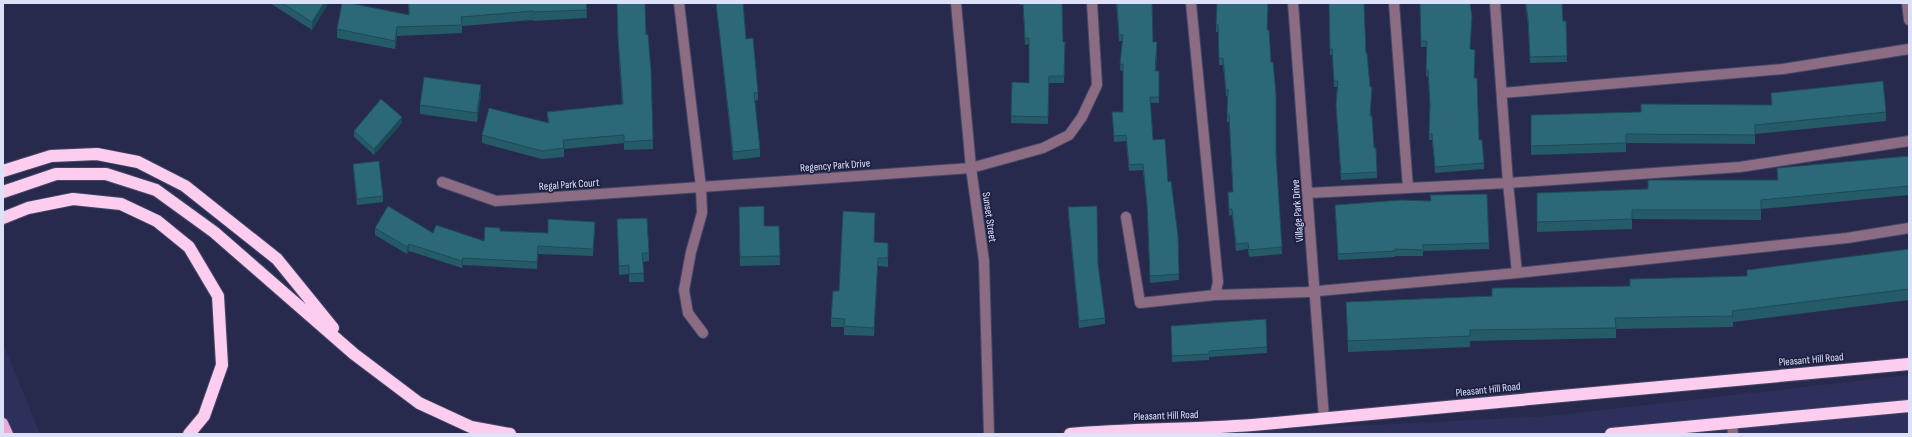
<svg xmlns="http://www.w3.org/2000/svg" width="1912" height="437" font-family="'Sofia Sans Condensed',sans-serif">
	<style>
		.built { fill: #2d305a }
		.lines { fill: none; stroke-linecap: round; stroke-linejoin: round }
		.minor-casing { stroke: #444768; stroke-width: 12 }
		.major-casing { stroke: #444768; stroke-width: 12 }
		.highway-casing { stroke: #444768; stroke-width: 14 }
		.minor { stroke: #8c6c82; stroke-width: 10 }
		.major { stroke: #eaa9d7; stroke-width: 10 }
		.highway { stroke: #fccdee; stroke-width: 12 }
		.wall { fill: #255a68 }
		.shaded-wall { fill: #1e4a55 }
		.building { fill: #2b6979; stroke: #1e4a55 }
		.labels { text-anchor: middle; stroke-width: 3.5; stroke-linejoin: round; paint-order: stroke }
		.street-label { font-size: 11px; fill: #dce1f8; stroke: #1e2042 }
	</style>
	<rect width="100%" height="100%" fill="#272a4d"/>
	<!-- built -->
	<path class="built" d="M3,343l37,91h-37z
		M1909,375v59h-710l350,-18z"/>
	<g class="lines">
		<defs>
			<path id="minor" d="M679,3l22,184 270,-19 72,-20 26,-13 13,-18 15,-32 -5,-82
				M956,3l15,165 13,93 5,173
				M1191,3l27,279 -3,13
				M1293,3l31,415
				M1394,3l14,185
				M1495,3l13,180 9,90
				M1907,3l2,17
				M1502,93l281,-24 126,-20
				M442,182l54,19 205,-14 1,26 -11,39 -7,38 4,23 15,20
				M1308,193l200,-10 232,-16 169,-26
				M1126,217l14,86 75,-8 92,-3 210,-19 330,-35 62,-10
				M1732,424l1,10"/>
			<path id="major" d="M3,423l5,11"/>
			<path id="highway" d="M3,171l48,-15 46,-2 41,8 47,24 92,73 56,69
				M3,192l53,-18h50l50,16 58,42 140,122 65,49 52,24 39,7
				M3,218l25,-10 45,-9 48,5 36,17 32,26 29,49 4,69 -18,51 -15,18
				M1070,434c64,-6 130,-4 194,-10 215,-19 430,-42 645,-60
				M1611,434l298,-28"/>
		</defs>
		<!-- minor casing -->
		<use href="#minor" class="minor-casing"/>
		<!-- major casing -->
		<use href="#major" class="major-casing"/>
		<!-- highway casing -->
		<use href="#highway" class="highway-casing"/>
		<!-- minor -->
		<use href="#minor" class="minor"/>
		<!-- major -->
		<use href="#major" class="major"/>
		<!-- highway -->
		<use href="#highway" class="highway"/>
	</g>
	<!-- wall -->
	<path class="wall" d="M270,3h57v3l-15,24z
		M408,3h178l1,15 -54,3v-1l-71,6v7l-65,3 -2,13 -58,-11v-9l72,-14z
		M617,3l29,32 7,105v9l-29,1v-7l-60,6v8l-22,2 -60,-16v-8l66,-12 -1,-11 75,-8 -4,-59z
		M716,3h27l3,36 12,53v8l-3,1 5,48v8l-27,3z
		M1020,3h42l1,39h2l-1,41h-15l-1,41 -37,-1 1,-41 17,1v-39l-4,1 -2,-40h-3z
		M1116,3h36l1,39 4,6 -1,23 3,26v6h-9l3,37 15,42 10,54 1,44 -29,3 -3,-74 -4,-39 -14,1 -3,-30 -12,1 -2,-30h11v-41l-3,-1 2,-29h-3z
		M1329,3l37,50 5,63 6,56v6l-36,2 -5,-69 1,-24h-3l-2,-32h-2z
		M1420,3l51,46 3,29 5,62 5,23v6l-49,4 -3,-33h-3l1,-32 -2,-31 -2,-1 1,-29h-6z
		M1525,3h37l1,18h3l1,41 -37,1 -2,-38z
		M1268,8l-1,22 4,32 11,192 -33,3 -1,-8 -12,2 -4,-36 -3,1 -1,-24h5l-4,-70h-2v-26h-1l-3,-31h-4l-1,-33h-2v-7z
		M1771,93l115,19v9l-131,13v10l-129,-1v9l-95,3v-40l110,-3 130,-7z
		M481,94l-4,28 -57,-8v-9z
		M402,123l-28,32 -20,-18v-6z
		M1909,156v39l-148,14v11l-129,-1v10l-95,3v-39l111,-4 129,-9v-12z
		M353,164l30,32v6l-26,3 -4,-35z
		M1335,205l154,38v6l-66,2v5h-28v1l-57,3z
		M739,207l25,19h15l1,39 -40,1z
		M1068,207l30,57 7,54v6l-26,4 -11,-115z
		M617,219l32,34v8l-6,1 1,20h-15v-8l-10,1z
		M875,222l-1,20 14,10v15l-10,-1 -4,70 -30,-1v-8h-13v-9l8,-27z
		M375,228l58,5 51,8 16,-10 48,2 47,-4 -2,27 -55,-2 -1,15 -74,-4 -1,3 -53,-17 -2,3 -32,-19z
		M1909,249v51l-176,22v5l-117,2v9l-146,3v6l-122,5 -2,-50 146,-6 138,-10 117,-10v-6z
		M1171,326l96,21v6l-58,4v3l-37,2z"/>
	<!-- shaded-wall -->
	<path class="shaded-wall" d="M324,3h3v3l-15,24v-8z
		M397,27v9l-2,13v-8z
		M481,85v9l-4,28v-9z
		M402,117v6l-28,32v-6z
		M409,244v7l-2,3v-7z
		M463,258v7l-1,3v-7z
		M878,258v8l-4,70v-8z"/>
	<!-- building -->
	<path class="building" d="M282,3h42l-12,19z
		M342,3h8l59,12v-12h177l1,7 -54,2v-1l-72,6 1,8 -65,2 -2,14 -58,-12z
		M617,3h28l1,32 2,-1 3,36 2,70 -29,2v-7l-61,5 1,8 -22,3 -60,-16 7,-27 60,15 -2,-11 76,-8 -5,-67z
		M716,3h27l3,36 7,-1 5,54 -4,1 6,56 -27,3z
		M1023,3h39l1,39h2l-1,34h-15l-1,41 -37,-1 1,-34 17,1v-45h-4z
		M1117,3h35l1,39h4l-2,29h4v26h-9l3,43 12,-1 3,43 3,-1 7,55 1,38 -29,2 -3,-73 -4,-39 -14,1 -3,-30 -12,1 -2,-24h11v-48h-3l3,-29h-4z
		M1217,3h51l-1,27h2l2,32h2l3,33v60l6,92 -33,3 -1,-7 -12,1 -4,-35h-3l-1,-17h5l-4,-77h-2l1,-26 -2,1 -3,-32 -4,1 -1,-34h-2z
		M1329,3h35l2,50h1l3,34h2l-2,29h2l2,32h2l1,24 -36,2 -5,-69 2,-24h-4l-2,-32h-2z
		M1420,3h50l2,13 -2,33 5,1 -1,28h3l2,62h3l2,23 -49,4 -3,-33h-3l1,-30 -2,-34h-2l1,-29h-6z
		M1526,3h36l1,18h3l1,35 -37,1 -2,-38z
		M424,77l57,8 -4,28 -57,-8z
		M1883,81l3,31 -131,13v10l-129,-1v9l-95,3v-31l110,-3v-8l131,1 -1,-12z
		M381,99l21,18 -28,32 -20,-18z
		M1909,156v30l-148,14v10h-129v9l-95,3v-29l111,-4v-9h130l-1,-12z
		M379,161l4,35 -26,3 -4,-35z
		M1487,194l2,49 -66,2v5l-28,-1v2l-57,3 -3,-49 66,-5 30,1 -1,-6z
		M388,206l45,27 3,-8 48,16 1,-14 15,1v3l48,2v-14l47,3 -2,27 -55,-3 -1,16 -74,-4 -1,3 -53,-17 -2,3 -32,-19z
		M764,206v20h15l1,30 -40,1 -1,-50z
		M1097,206l1,58 7,54 -26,3 -11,-114z
		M843,211l32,2 -1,29 14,1v15h-10l-4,70 -30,-2 1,-7 -14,-1 2,-27h6z
		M647,218l2,35h-7l2,20 -15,1v-9l-10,1 -2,-47z
		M1909,249v40l-177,22 1,5 -118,2 1,10 -146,2v6l-122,5 -2,-39 146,-6v-8l138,-2v-7l117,-3v-6z
		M1266,319l1,28 -58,4v3l-37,2 -1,-30z"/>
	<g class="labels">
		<!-- street labels -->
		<g class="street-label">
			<text transform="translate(835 165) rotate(-4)" y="4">Regency Park Drive</text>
			<text transform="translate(569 184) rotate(-4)" y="4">Regal Park Court</text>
			<text transform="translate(1297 211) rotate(-94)" y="4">Village Park Drive</text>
			<text transform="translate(990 217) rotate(82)" y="4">Sunset Street</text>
			<text transform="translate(1811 359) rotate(-5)" y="4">Pleasant Hill Road</text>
			<text transform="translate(1488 389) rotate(-6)" y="4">Pleasant Hill Road</text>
			<text transform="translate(1166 415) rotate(-2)" y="4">Pleasant Hill Road</text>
		</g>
	</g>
	<!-- border -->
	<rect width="1912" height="437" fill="none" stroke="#dce1f8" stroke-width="8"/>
</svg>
